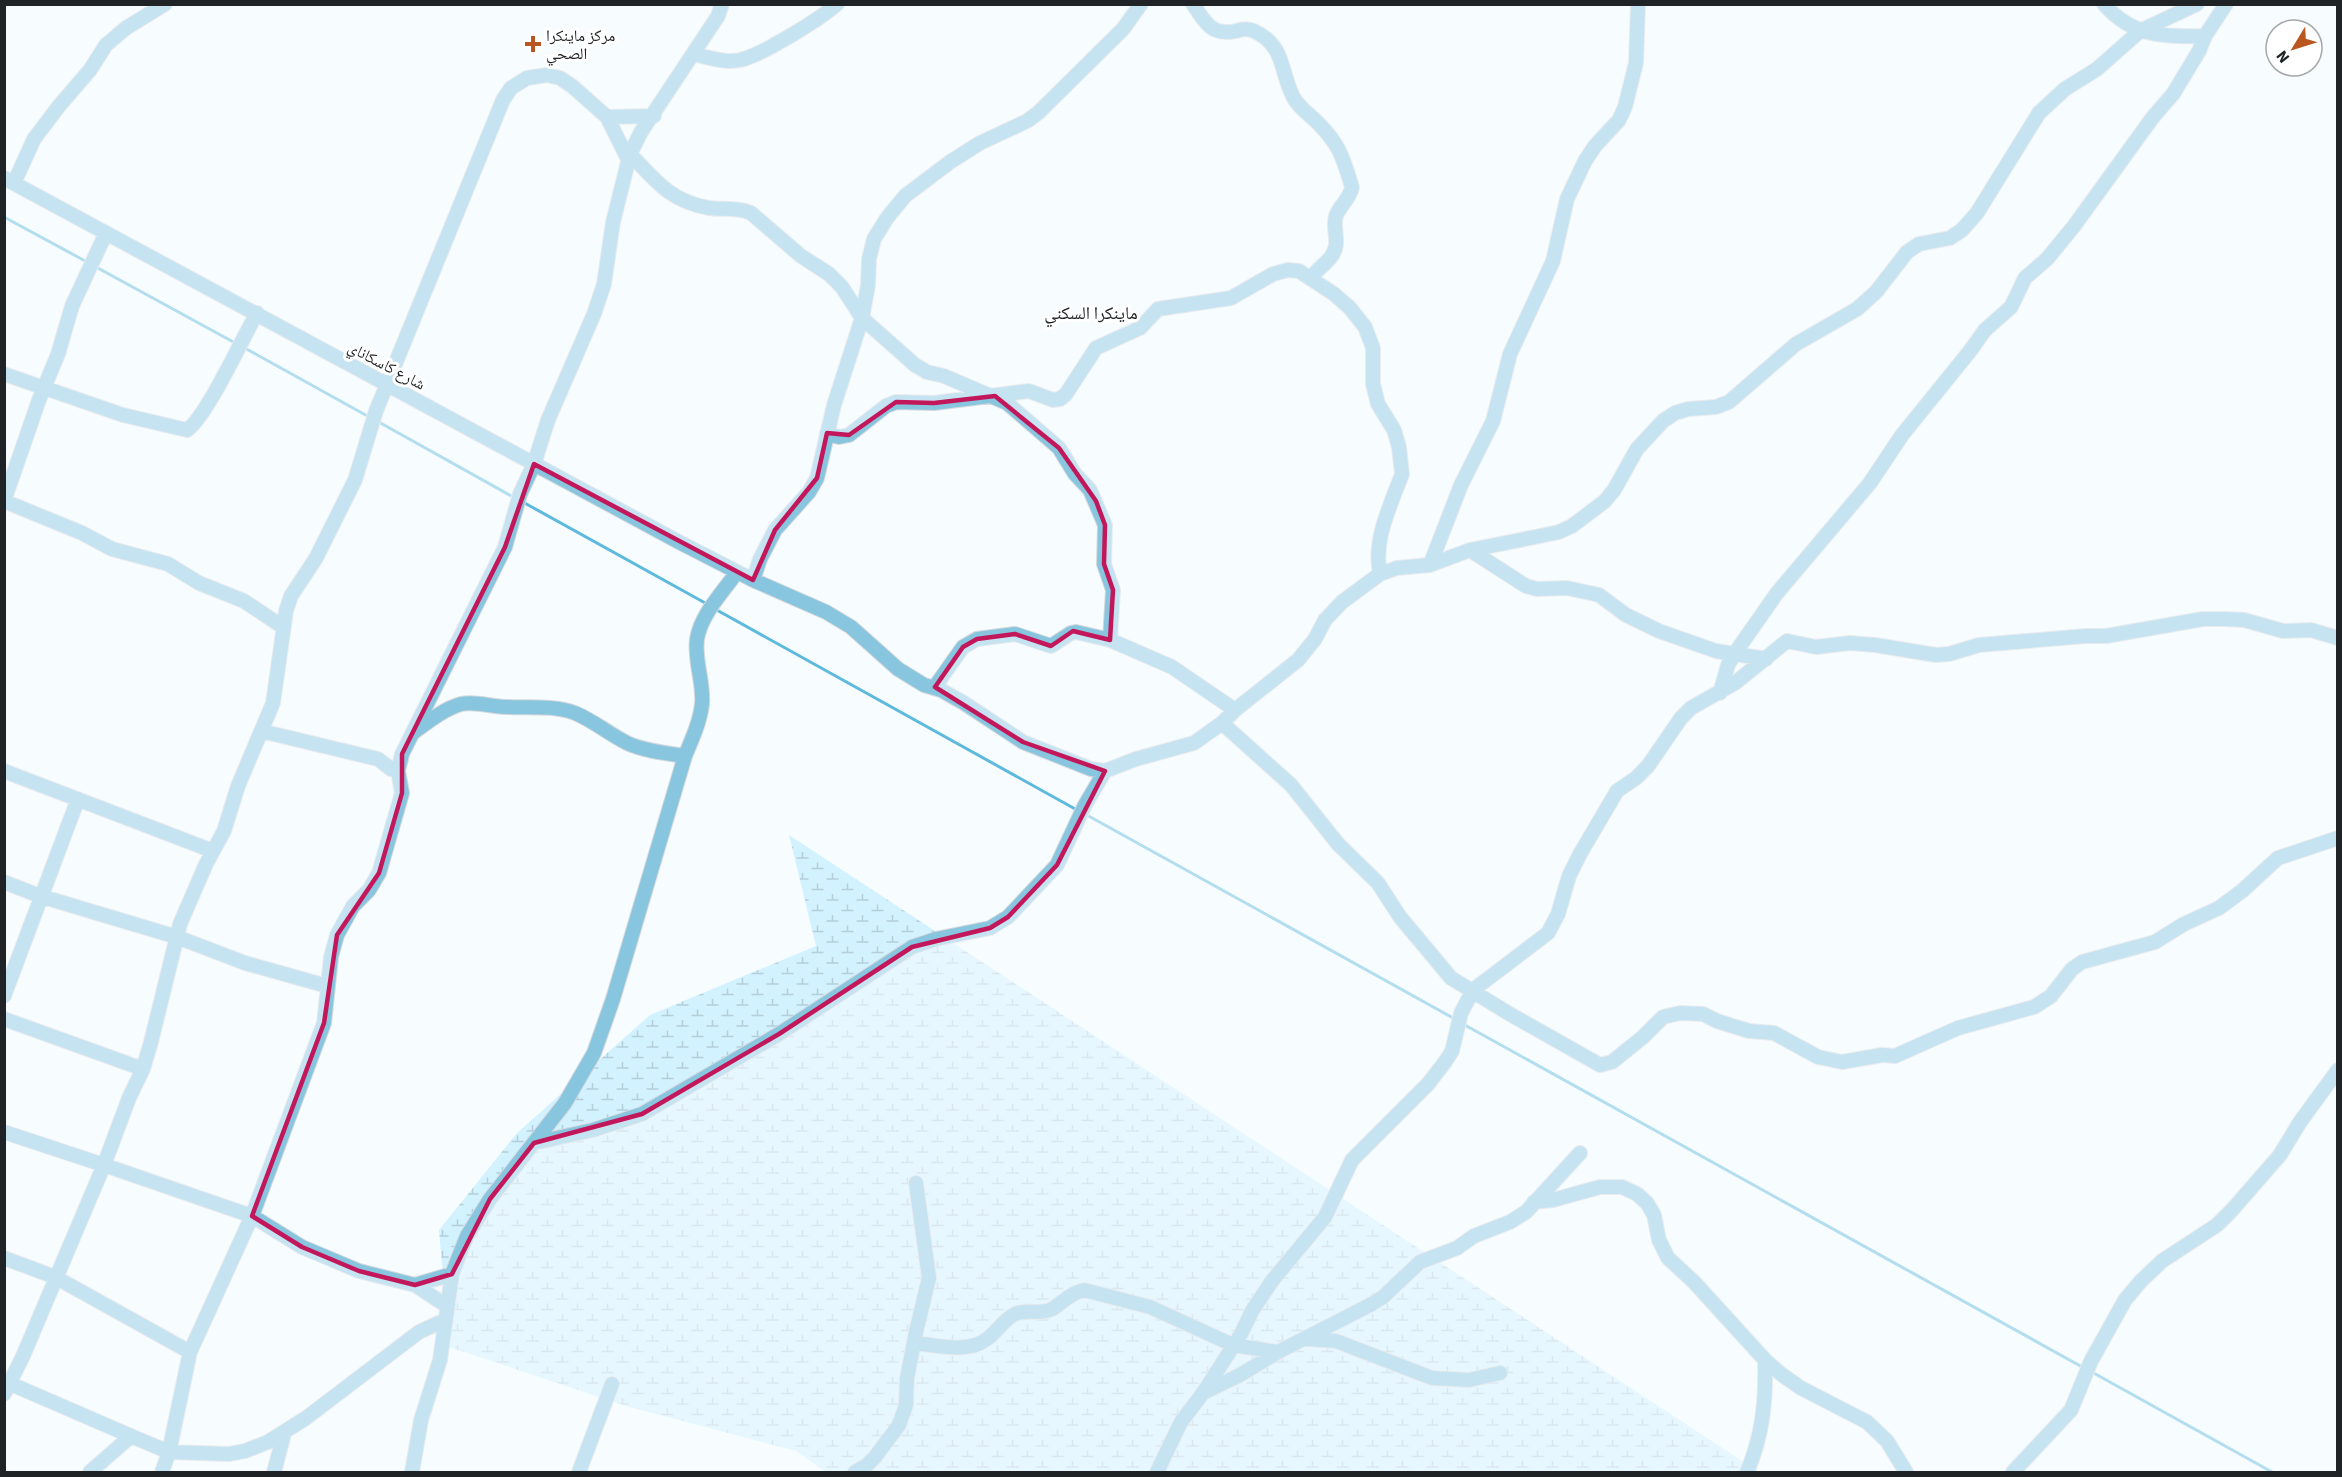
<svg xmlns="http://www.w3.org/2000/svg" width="2342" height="1477" font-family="'Source Sans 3','Noto Naskh Arabic',sans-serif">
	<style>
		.wetland { fill: url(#wetland-marsh) }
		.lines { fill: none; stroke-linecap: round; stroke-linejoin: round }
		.stream { stroke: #5ebadc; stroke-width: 3 }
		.minor-casing { stroke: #d5d9dc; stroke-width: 16 }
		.minor { stroke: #88c5de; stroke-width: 14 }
		.marked { fill: none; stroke: #c2185b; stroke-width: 4.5; stroke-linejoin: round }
		.poi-dot { fill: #ba5620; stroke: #fff; stroke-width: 2 }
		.labels { text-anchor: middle; stroke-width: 6; stroke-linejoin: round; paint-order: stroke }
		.poi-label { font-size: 16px; fill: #202325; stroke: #fff; text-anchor: start }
		.street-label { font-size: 16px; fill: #202325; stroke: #fff }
		.neighbourhood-label { font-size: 18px; fill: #202325; stroke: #fff }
	</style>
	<defs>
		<pattern id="wetland-marsh" width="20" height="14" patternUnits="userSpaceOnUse" patternTransform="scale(1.5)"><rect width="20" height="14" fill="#d3f2ff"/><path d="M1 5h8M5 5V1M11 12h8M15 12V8" fill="none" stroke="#b5cfda"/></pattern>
	</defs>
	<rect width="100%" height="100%" fill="#f7fcff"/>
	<!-- wetland -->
	<path class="wetland" d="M789,835l970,637h-933l-30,-21 -167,-44 -180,-60 -10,-117 78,-97 133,-118 166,-69z"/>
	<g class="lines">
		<!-- stream -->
		<path class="stream" d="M4,217l83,45
			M96,267l141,77
			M243,347l128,71
			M377,421l138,77
			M521,501l186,103
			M715,609l362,201
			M1085,814l370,205
			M1463,1024l621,344
			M2090,1371l182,101"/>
		<defs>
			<path id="minor" d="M1193,4c12,19 19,32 43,27 6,-2 12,-3 18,0 33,15 26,45 41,69 6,9 15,15 23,23 22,22 25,35 34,64 -2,12 -12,18 -16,29 -3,9 1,19 0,29 -2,15 -17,21 -25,33
				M2104,4c28,33 61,33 101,32
				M694,54c15,4 31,9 46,6 22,-5 80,-41 97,-56
				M607,117l47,-1
				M630,154c26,27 40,47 79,54 14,2 28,-1 42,5l50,43 28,18 13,13 20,31 53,47 12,7 17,4 63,27 52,45 16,26 15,16 15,35 -1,39 9,26 -3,50
				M4,178l675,364 74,38 73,32 25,15 47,42 26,16 17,5 23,13 59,39 68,27 14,2 31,-12 58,-16 28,-20 13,-13 63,-50 17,-21 10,-19 17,-18 38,-28 17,-6 33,-3 40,-15 70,-14 19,-4 13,-6 33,-25 9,-11 23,-41 26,-28 12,-8 13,-4 28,-2 13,-5 67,-58 61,-35 19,-17 31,-40 12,-8 31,-6 12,-8 15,-17 62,-100 26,-24 32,-20 43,-38 57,-27
				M14,183l20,-44 25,-33 31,-36 16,-25 20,-17 39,-24
				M4,374l119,41 64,15c19,-12 56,-93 70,-117
				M827,433l12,4 10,-2 37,-29 10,-4 38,1 95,-12 24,9 7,-1 6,-5 30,-46 44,-20 18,-19 73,-11 42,-24 15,-4 11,1 35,23 16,14 15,19 8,21v36l5,20 16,26 5,17 3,27c-12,33 -29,65 -22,100
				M4,501l78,32 30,16 56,15 31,19 45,18 39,26
				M4,501l35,-101 19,-46 14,-48 34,-73
				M1470,550l56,36 11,3 30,-1 32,7 27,20 33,16 57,20 50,8
				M1430,565l31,-80 32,-64 17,-67 43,-93 14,-62 18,-38 10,-15 24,-26 6,-13 11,-44 2,-59
				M753,580l7,-21 15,-29 34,-38 8,-14 17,-73 28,-87 6,-33 1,-26 5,-20 13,-21 18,-22 45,-34 30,-19 47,-22 11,-8 85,-84 18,-25
				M934,688l29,-41 14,-8 38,-5 36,12 20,-13 5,-1 34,8 62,27 63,43
				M1720,693l8,-28 7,-12 42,-60 93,-110 32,-48 68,-84 15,-21 26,-23 14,-29 22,-19 27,-33 79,-109 20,-23 26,-43 6,-15 21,-32
				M1222,723l69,62 47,59 40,39 22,34 51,61 57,35 92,52 12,-3 31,-25 20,-20 17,-4 23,1 14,7 32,10 25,2 44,24 24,5 40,-7 13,1 63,-28 76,-21 17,-11 21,-27 10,-7 73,-20 29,-18 35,-16 23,-17 36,-33 60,-20
				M261,731l117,28 13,10 7,2
				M414,732c15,-11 30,-23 47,-28 15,-3 31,3 46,3 22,1 46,-2 68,6 19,8 34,21 52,30 17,8 39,10 58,13
				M4,771l209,80
				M4,882l36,14 137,41 68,26 82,23
				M4,996l74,-197
				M4,1019l139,50
				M4,1132l100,33 25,-67 14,-29 8,-27 29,-118 26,-60 18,-33 14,-45 35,-83 13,-92 5,-15 25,-38 39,-78 21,-69 127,-311 8,-12 16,-10 20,-3 13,3 12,8 35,31 21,42
				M534,1143l59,-13 49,-16 137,-80 133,-87 24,-8 54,-11 18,-11 49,-52 28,-60 20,-34
				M1534,1202l19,-2 47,-13h22l15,7 10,9 7,12 5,25 9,18 26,24 71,78 16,14 20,14 66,34 20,19 19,31
				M4,1258l51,19 135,75
				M415,1285l37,-11
				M447,1306l-32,-21 -56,-14 -57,-24 -50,-31 72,-193 7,-66 6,-22 16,-29 16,-16 10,-17 23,-80 -4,-22 4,-17 103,-207 15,-53 14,-30 14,-44 46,-106 10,-30 9,-62 17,-68 11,-22 77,-116 4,-12
				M1306,1339l30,2 96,37 37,2 31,-7
				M914,1343c22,2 54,11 73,-4 10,-7 17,-20 28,-25 12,-5 25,1 37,-5 11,-7 19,-16 32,-19l66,17 83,38 45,7
				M4,1381l127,55 -41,36
				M1203,1393l37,-18 38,-23 92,-47 13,-8 37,-35 37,-14 17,-12 36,-14 16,-10 54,-59
				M4,1394l19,-38 81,-191 148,51 -62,136 -21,100 60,2 16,-3 23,-9 38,-24 113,-86 26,-12
				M131,1436l38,16 -7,20
				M274,1472l10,-38
				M412,1472l9,-52 19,-60 12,-86 15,-38 23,-37 75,-96 29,-50 19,-54 72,-243c7,-17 15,-34 17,-52 2,-22 -8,-43 -5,-65 4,-25 26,-47 40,-67
				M579,1472l33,-88
				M855,1472l12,-7 8,-8 24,-32 7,-20 1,-27 9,-46 13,-54 -13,-95
				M1157,1472l24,-50 22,-29 38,-59 11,-23 20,-30 53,-64 27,-57 76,-76 17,-22 7,-11 9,-38 12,-23 75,-57 10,-19 11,-38 11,-22 37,-63 19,-13 12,-12 33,-48 10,-10 44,-25 52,-42 29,6 34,-4 25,2 61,10 13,-1 30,-9 107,-9h20l97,-17h21l20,1 39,11 28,-1 27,8
				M1747,1472c16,-37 19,-72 18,-112
				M2013,1472l58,-62 20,-49 34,-61 16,-19 21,-20 55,-36 15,-15 48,-55 20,-33 38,-52"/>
		</defs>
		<!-- minor casing -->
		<use href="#minor" class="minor-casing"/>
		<!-- minor -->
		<use href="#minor" class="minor"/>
	</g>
	<!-- marked area -->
	<path d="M0 0H2342V1477H0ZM995,396l64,52 37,53 9,24 -1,39 9,26 -3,50 -37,-9 -22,15 -36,-12 -38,5 -14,8 -28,40 88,55 82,29 -48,94 -49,52 -18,11 -78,19 -133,87 -137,80 -108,29 -44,56 -38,75 -37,11 -56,-14 -57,-24 -50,-31 72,-193 13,-88 42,-62 23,-80v-39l103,-207 29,-83 219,116 22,-50 42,-52 10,-45 22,2 47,-33 38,1z" fill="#f7fcff" fill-opacity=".55" fill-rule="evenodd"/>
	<path class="marked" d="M995,396l64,52 37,53 9,24 -1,39 9,26 -3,50 -37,-9 -22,15 -36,-12 -38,5 -14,8 -28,40 88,55 82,29 -48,94 -49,52 -18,11 -78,19 -133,87 -137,80 -108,29 -44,56 -38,75 -37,11 -56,-14 -57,-24 -50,-31 72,-193 13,-88 42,-62 23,-80v-39l103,-207 29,-83 219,116 22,-50 42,-52 10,-45 22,2 47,-33 38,1z"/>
	<!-- markers -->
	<path class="poi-dot" d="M530 35h6v6h6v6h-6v6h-6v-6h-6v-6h6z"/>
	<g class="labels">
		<!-- poi labels -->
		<g class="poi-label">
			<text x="546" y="41">مركز ماينكرا<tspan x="546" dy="18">الصحي</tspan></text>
		</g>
		<!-- street labels -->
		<g class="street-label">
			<text transform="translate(387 365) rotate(28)" y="6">شارع كاسكاناي</text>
		</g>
		<!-- neighbourhood labels -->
		<g class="neighbourhood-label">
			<text x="1091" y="319">ماينكرا السكني</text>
		</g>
	</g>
	<!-- border -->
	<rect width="2342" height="1477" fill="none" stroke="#202325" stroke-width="12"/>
	<!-- north arrow -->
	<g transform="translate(2294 48) rotate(232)"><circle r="28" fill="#ffffff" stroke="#a6a7a8" stroke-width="1.5"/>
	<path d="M0-4.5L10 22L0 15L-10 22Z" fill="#ba5620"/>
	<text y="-9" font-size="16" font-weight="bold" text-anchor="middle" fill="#202325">N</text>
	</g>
</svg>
